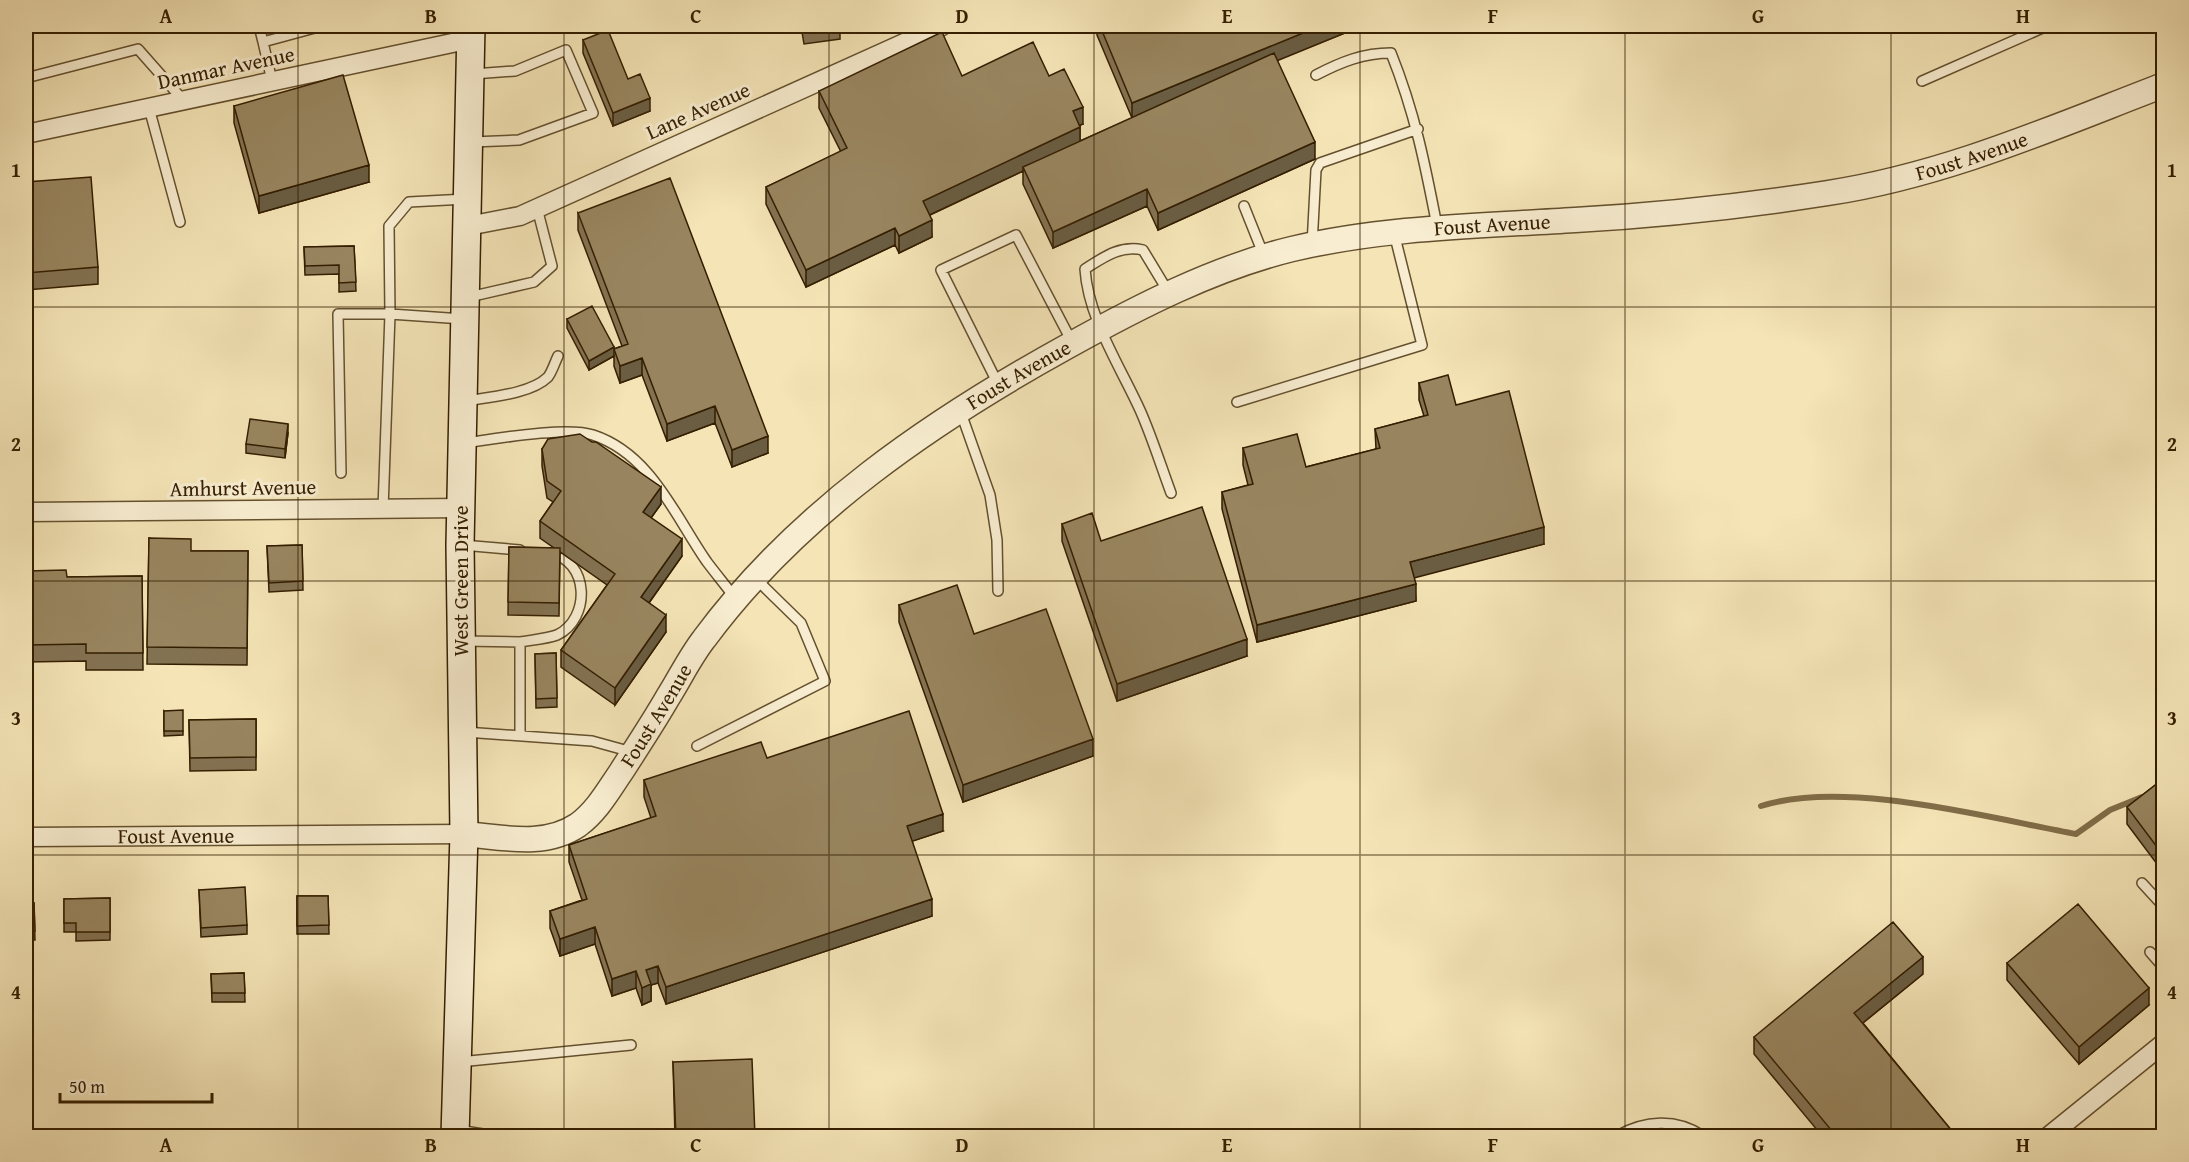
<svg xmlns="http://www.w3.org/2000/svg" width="2189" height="1162" font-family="'Gentium Book Plus',serif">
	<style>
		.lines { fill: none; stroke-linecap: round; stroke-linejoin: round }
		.stream { stroke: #806d48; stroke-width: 6 }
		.service-casing { stroke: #64502e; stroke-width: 12 }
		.minor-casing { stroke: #64502e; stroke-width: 21 }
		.tertiary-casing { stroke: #64502e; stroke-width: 27 }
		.secondary-casing { stroke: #341e00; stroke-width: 30 }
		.service { stroke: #f8edd0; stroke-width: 9 }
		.minor { stroke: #f8edd0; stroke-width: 18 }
		.tertiary { stroke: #f8edd0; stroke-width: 24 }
		.secondary { stroke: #f8edd0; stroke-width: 27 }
		.wall { fill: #837252; stroke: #341e00; stroke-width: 1.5 }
		.shaded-wall { fill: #6a5d42; stroke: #341e00; stroke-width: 1.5 }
		.building { fill: #98855f; stroke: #341e00; stroke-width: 1.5 }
		.grid { fill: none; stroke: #341e00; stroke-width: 1.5; stroke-opacity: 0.55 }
		.labels { text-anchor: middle; stroke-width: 6; stroke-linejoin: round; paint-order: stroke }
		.street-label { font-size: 21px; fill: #341e00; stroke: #f8edd0 }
		.neatline { fill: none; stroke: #341e00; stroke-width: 2 }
		.grid-label { font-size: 20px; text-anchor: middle; font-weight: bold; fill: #341e00 }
	</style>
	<rect width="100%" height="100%" fill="#f4e4b6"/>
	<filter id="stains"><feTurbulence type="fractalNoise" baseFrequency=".00333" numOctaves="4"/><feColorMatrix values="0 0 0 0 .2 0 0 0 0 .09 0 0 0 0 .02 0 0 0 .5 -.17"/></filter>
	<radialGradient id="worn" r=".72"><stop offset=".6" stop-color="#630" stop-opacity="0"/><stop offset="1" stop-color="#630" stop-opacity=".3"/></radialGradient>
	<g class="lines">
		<!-- stream -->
		<path class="stream" d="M1761,806c84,-27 228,12 315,28l34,-24 32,-13"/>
		<defs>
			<path id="service" d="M259,26l4,16
				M1316,75c25,-13 47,-22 75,-22 24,60 34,111 46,173
				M26,78l112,-29 45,51
				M272,81l-9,-39 59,-16
				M1922,81l125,-55
				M26,99l3,34
				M149,108l31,114
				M472,142l47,-2 74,-27 -27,-63 -51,21 -42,3
				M1244,206l20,50
				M1312,245l4,-75 4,-7 98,-34
				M1169,293l-26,-43c-23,-5 -39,7 -58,19 3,49 35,97 55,141 12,27 21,56 31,83
				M469,297l65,-15 18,-16 -15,-58
				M463,319l-73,-5 -1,-88 20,-24 57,-3
				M998,384l-57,-114 75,-35 56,107
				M466,401c23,-4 65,-7 82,-24 4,-5 7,-15 10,-21
				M1237,402l185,-57 -28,-112
				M961,413l29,82 7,45 1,51
				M465,443c29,-4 102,-17 128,-8 58,19 82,81 114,127 9,12 19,24 28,36
				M341,473l-3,-159h52l-7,195
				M462,545l58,5
				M463,641l57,1v93
				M520,642c11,-2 26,-3 37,-7 34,-16 33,-75 -8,-82
				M465,732l127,9 40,11
				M697,746l128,-65 -24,-58 -46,-45
				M2142,883l22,24
				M2150,952l14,16
				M459,1062l172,-17
				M458,1130l37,6
				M1617,1136c28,-16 59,-18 86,0"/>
			<g id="minor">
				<path d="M26,134l445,-95"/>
				<path d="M468,226l52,-10 422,-190"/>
				<path d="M26,512l435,-4"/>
				<path id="s1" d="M26,837l438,-3"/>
				<path d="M2049,1136l115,-93"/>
			</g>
			<g id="tertiary">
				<path id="s2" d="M464,834c38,3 80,14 114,-9 19,-14 30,-34 43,-53 16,-25 32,-49 47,-75 12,-19 22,-40 36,-58 93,-126 228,-218 364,-293 70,-39 146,-78 224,-97 93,-22 189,-23 283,-29 85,-5 170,-14 253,-27 118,-18 226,-66 336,-108"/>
			</g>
			<path id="secondary" d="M455,1136l9,-302 -4,-289 11,-519"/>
		</defs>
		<!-- service casing -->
		<use href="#service" class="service-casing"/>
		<!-- minor casing -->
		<use href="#minor" class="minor-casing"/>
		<!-- tertiary casing -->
		<use href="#tertiary" class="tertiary-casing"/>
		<!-- secondary casing -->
		<use href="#secondary" class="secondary-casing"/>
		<!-- service -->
		<use href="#service" class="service"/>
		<!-- minor -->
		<use href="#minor" class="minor"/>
		<!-- tertiary -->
		<use href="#tertiary" class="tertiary"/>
		<!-- secondary -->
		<use href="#secondary" class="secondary"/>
	</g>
	<!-- wall -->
	<path class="wall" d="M26,26h21l-21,4z
		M801,26h39v13l-36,5z
		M1097,26h265l-85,34 38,99 -157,71 -11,-24 -94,42 -30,-64v-13l-93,44 2,22 -33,16 -4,-8 -89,42 -40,-83v-17l75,-35 -22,-44v-17l143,-15h87l34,48 -3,1v16l52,-23 -35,-83z
		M583,40l45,39 22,32 -37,15 -30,-73z
		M234,106l135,76 -110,31 -25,-90z
		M26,182l72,85v17l-72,6z
		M578,213l190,240 -36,14 -17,-44 -48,18 -25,-66 -22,8 -6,-17v-10l-25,14 -22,-42v-9l47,30 8,-3 -44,-116z
		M354,246l2,45 -17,1v-18l-34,1 -1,-28z
		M1419,383l37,22 88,139 -130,33 2,24 -159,41 -35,-133v-17l26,-7 -5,-20v-17l63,19 70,-18 -1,-20 49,-13 -5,-16z
		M288,433l-3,25 -39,-5v-9z
		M542,449l119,55 -10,14 31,38 -33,47 17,29 -51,73 -54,-38v-17l46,-65 -47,-33 -1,64 -51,-1 1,-68 45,1 -14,-10v-17l13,-19 -6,-4 -5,-32z
		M1062,524l39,17 146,115 -130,45 -55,-160z
		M149,538l42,13h57l-1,114 -100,-1z
		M302,545l1,45 -34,2 -2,-46z
		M26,571l41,6 75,-1 1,94h-57v-9l-60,1z
		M899,605l75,29 119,122 -130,46 -64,-180z
		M556,653l1,54 -21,1 -1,-54z
		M164,711l19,20v4l-19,1z
		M256,719v51l-66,1 -1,-51z
		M767,758l176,73 -31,10 20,75 -266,88 -8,-21 -7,2v16l-9,4 -6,-17 -24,8 -17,-52 -35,12 -10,-28v-17l32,-11 -13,-38v-17l82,-27 -7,-21v-17z
		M2163,779v93l-36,-48v-17z
		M199,890l48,35v9l-46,3z
		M297,896h31l1,38h-32z
		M110,898v42l-34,1v-9h-12v-33z
		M26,903h8l1,37h-9z
		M2007,963l142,42 -70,59 -72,-84z
		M244,973l1,29h-33l-1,-28z
		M1923,974l-60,49 94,114h-134l-69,-83v-17z
		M673,1062l82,75h-80z"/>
	<!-- shaded-wall -->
	<path class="shaded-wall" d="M1320,26h42l-230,94v-17z
		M650,98v13l-37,15v-13z
		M1083,107v17l-10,4v-17z
		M1080,127v17l-57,23v4l-100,47v-17z
		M1315,142v17l-157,71v-17z
		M369,165v17l-110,31v-17z
		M1147,189v17l-94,42v-16z
		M932,220v17l-33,16v-17z
		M895,228v17l-89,42v-17z
		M614,347v9l-25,14v-9z
		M642,358v17l-22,8v-17z
		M715,406v17l-48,18v-17z
		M288,424v9l-3,25v-9z
		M768,436v17l-36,14v-17z
		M661,487v17l-18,25v-17z
		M1544,527v17l-134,35v-17z
		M682,539v17l-41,58v-17z
		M1416,584v17l-159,41v-17z
		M666,615v17l-51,73v-17z
		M1247,639v17l-130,45v-17z
		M1093,739v17l-130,46v-17z
		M943,814v17l-36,12v-17z
		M932,899v17l-266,88v-17z
		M595,927v17l-35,12v-17z
		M1923,957v17l-69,56v-17z
		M658,966v17l-7,2v16l-9,4v-17l4,-18z
		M636,971v17l-24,8v-17z
		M2149,988v17l-70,59v-17z"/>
	<!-- building -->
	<path class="building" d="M1100,26h220l-188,77z
		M608,30l20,49 12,-5 10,24 -37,15 -30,-73z
		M942,32l20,44 71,-34 16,34 15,-7 19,38 -10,4 7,16 -157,74 9,19 -33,16 -4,-8 -89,42 -40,-83 81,-39 -28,-57z
		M1274,53l41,89 -157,71 -11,-24 -94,43 -30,-65z
		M343,75l26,90 -110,31 -25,-90z
		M91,177l7,90 -72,6v-91z
		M670,178l98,258 -36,14 -17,-44 -48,18 -25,-66 -22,8 -6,-17 14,-5 -50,-131z
		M354,246l2,36 -17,1v-18l-34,1 -1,-19z
		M592,306l22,41 -25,14 -22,-42z
		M1448,375l8,30 53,-14 35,136 -134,35 6,22 -159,41 -35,-133 31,-8 -10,-36 54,-14 9,33 74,-19 -5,-19 53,-14 -9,-32z
		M250,419l38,5 -3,25 -39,-5z
		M580,434l12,8h4l65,45 -18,25 39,27 -41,58 25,18 -51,73 -54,-38 54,-76 -75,-53 21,-30 -14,-10 -5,-32 6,-10z
		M1202,507l45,132 -130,45 -55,-160 30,-11 9,28z
		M149,538l42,1v12h57l-1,97 -100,-1z
		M302,545l1,36 -34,2 -2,-37z
		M509,547l51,1 -1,55 -51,-1z
		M66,570l1,7 75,-1 1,77h-57v-9l-60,1v-74z
		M957,585l17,49 72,-25 47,130 -130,46 -64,-180z
		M556,653l1,45 -21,1 -1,-45z
		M183,710v21h-19v-20z
		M909,711l34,103 -36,12 25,73 -266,88 -8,-21 -12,4 5,14 -9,4 -6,-17 -24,8 -17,-52 -35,12 -10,-28 37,-12 -18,-54 87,-29 -12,-36 117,-38 6,16z
		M256,719v38l-66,1 -1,-38z
		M2163,779v76l-36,-48z
		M245,887l2,38 -46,3 -2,-38z
		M297,896h31l1,29 -32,1z
		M110,898v34h-34v-9h-12v-24z
		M26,903h8l1,28h-9z
		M2078,904l71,84 -70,59 -72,-84z
		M1893,922l30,35 -69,56 103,124h-120l-83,-100z
		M244,973l1,20h-33l-1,-19z
		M752,1059l3,78h-79l-3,-75z"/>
	<!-- grid -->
	<path class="grid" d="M298,26v1110M564,26v1110M829,26v1110M1094,26v1110M1360,26v1110M1625,26v1110M1891,26v1110M26,307h2138M26,581h2138M26,855h2138"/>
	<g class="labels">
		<!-- street labels -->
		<g class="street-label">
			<text transform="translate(226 68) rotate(-12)" y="7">Danmar Avenue</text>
			<text transform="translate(698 111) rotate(-24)" y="7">Lane Avenue</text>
			<text dy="7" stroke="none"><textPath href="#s2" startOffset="1746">Foust Avenue</textPath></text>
			<text dy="7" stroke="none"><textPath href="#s2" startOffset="1260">Foust Avenue</textPath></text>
			<text dy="7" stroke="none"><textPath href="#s2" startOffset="756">Foust Avenue</textPath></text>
			<text transform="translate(243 488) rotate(-1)" y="7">Amhurst Avenue</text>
			<text transform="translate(461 581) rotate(-90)" y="7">West Green Drive</text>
			<text dy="7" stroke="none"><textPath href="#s2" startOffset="252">Foust Avenue</textPath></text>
			<text dy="7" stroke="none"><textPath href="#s1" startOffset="150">Foust Avenue</textPath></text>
		</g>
	</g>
	<!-- margin -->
	<rect width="2189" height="1162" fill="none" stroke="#f4e4b6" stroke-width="66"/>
	<!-- scale -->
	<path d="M60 1093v9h152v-9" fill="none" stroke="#341e00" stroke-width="3"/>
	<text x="69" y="1093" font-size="18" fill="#341e00" stroke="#f8edd0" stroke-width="4.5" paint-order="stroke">50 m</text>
	<rect x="33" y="33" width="2123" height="1096" class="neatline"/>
	<g class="grid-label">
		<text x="166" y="23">A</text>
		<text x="431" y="23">B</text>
		<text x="696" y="23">C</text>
		<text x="962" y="23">D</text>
		<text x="1227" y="23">E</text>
		<text x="1493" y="23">F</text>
		<text x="1758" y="23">G</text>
		<text x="2023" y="23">H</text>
		<text x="16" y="177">1</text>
		<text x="2172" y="177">1</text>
		<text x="16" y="451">2</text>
		<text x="2172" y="451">2</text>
		<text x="16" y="725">3</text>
		<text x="2172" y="725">3</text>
		<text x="16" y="999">4</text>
		<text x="2172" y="999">4</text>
		<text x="166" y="1152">A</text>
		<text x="431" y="1152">B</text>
		<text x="696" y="1152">C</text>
		<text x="962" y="1152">D</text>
		<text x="1227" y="1152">E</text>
		<text x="1493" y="1152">F</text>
		<text x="1758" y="1152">G</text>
		<text x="2023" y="1152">H</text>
	</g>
	<rect width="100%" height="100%" filter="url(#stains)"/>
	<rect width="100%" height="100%" fill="url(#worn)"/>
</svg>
